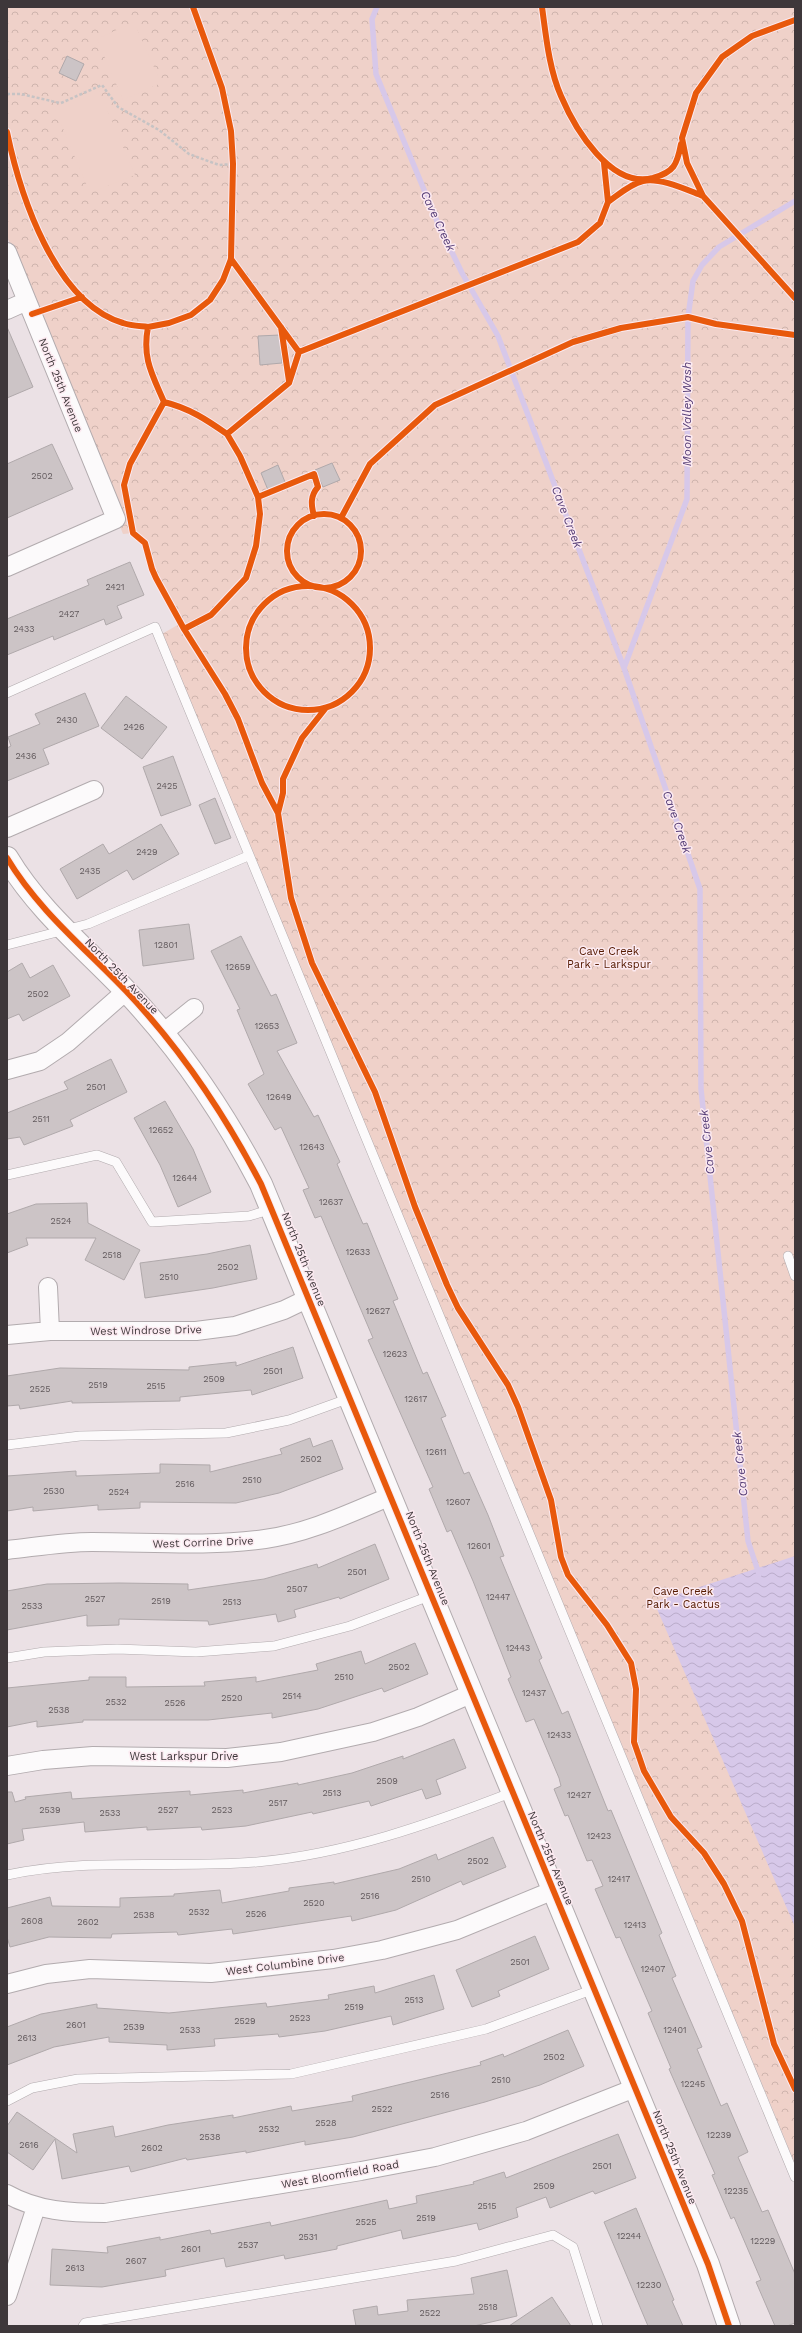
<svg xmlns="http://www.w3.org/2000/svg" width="802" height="2333" font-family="'Work Sans',sans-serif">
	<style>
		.park { fill: url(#park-crowns) }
		.garden { fill: #efd1c9 }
		.water { fill: url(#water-waves) }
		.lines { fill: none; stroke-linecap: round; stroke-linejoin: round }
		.stream { stroke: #d7c8e9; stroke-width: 5.5 }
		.building { fill: #ccc4c6; stroke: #b0a9ab }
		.service-casing { stroke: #b2abae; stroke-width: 10 }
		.minor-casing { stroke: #b2abae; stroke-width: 20 }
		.tertiary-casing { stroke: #b2abae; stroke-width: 24 }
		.path { stroke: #c6c3c4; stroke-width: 2.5; stroke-dasharray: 3 2; stroke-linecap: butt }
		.service { stroke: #fcfafb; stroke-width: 9 }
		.minor { stroke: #fcfafb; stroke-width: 18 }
		.tertiary { stroke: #fcfafb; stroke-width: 22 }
		.cycleway-casing { stroke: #fceaf1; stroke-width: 8 }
		.cycleway { stroke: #e8590c; stroke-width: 6 }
		.labels { text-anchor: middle; stroke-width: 3; stroke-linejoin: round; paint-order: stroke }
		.number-label { font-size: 9px; fill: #625a5d }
		.street-label { font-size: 11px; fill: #3e373a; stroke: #fceaf1 }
		.park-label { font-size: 11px; fill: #551a00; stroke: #fceaf1 }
		.water-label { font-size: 12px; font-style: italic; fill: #563e77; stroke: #fceaf1 }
	</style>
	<defs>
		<pattern id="park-crowns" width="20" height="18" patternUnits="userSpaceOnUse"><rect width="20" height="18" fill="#efd1c9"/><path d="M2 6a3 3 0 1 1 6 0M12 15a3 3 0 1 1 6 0" fill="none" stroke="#ceb4ad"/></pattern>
		<pattern id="water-waves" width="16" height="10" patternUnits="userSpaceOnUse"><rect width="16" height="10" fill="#d7c8e9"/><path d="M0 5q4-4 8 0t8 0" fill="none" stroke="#baacc9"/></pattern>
	</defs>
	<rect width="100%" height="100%" fill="#ebe1e5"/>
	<!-- park -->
	<path class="park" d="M7,7h788v2157l-633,-1530 19,-11 -29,-54 -7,-26 -12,-10 -10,1 -116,-298z"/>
	<!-- garden -->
	<path class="garden" d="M134,22l27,61 -38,17 -26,-61z
		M98,88l37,87 -45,18 -36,-86z"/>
	<!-- water -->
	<path class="water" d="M795,1556v371l-141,-325z"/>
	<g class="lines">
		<!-- stream -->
		<path class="stream" d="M377,7l-5,12 4,55 61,147 25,52 36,63 126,332 76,221 1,200 47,452 11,33
			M624,668l63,-169 1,-182 5,-36 9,-16 17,-18 76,-46"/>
	</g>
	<!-- building -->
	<path class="building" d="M67,56l17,8 -8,17 -17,-8z
		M7,327l26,60 -26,11z
		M280,335l2,28 -22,2 -2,-29z
		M52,444l21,45 -66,29v-54z
		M332,463l8,17 -17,7 -8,-17z
		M278,465l7,17 -17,8 -7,-17z
		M130,562l14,33 -27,11 5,12 -16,7 -2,-6 -50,21 -1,-4 -46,19v-36l82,-34 -2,-5z
		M85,693l14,33 -56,23 6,15 -42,17v-33l4,-2 -3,-9 32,-13 -5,-10z
		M126,696l41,31 -25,32 -41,-31z
		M173,756l18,49 -30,11 -18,-49z
		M215,798l16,40 -16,6 -16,-39z
		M161,824l18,30 -46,26 -6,-10 -50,29 -17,-30 43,-25 6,10z
		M189,924l5,35 -51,7 -4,-36z
		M241,936l30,60 5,-2 21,49 -20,8 37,66 4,-2 22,47 -3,2 26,60 4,-1 31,76 -5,2 30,73 4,-2 19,44 -5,2 23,56 5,-2 19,43 16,41 -4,1 42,101 -3,2 23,54 6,-3 40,100 3,-1 51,123 -3,2 17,41 -4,2 30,69 -5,2 24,57 6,-3 21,49 -10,5 24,55 6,-2 27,64v49l-8,3h-12l-19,-44 5,-2 -27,-63 -3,2 -19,-44 3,-1 -46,-105 2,-1 -23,-55 4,-2 -32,-74 -4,1 -21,-49 8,-3 -11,-26 -5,1 -19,-46 -3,1 -11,-27 7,-3 -2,-8 -25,-59 -8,3 -18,-43 3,-2 -38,-96 -22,-51 -4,2 -18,-43 4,-2 -65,-147 5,-2 -52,-122 -6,2 -12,-28 6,-2 -28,-61 -6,3 -27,-46 16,-10 -27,-64 3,-1 -29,-58z
		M22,963l8,15 23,-13 17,31 -47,25 -4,-7 -12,5v-47z
		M111,1059l16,33 -57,28 3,6 -49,19 -4,-8 -13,2v-26l61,-24 -4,-7z
		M165,1101l28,48 18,43 -33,15 -18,-42 -26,-47z
		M87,1203l1,20 52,27 -16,30 -39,-20 11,-22h-70l2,7 -21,8v-39l29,-10z
		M250,1245l7,34 -44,9 -68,10 -5,-35 67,-9z
		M293,1347l10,31 -51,17 -1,-5 -71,7v4l-108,2v-2l-52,8 -1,-4 -12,1v-30l53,-8 129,2v-3l47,-5v4z
		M310,1438l3,9 19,-7 11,29 -64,24 -43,10 -96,-1v6l-42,2v-5l-65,6v-4l-26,4v-35l69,-5v5l84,-3v-9l50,1v7l72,-18 -2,-5z
		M375,1544l14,35 -49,20 -1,-2 -45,13 2,7 -18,5 -2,-8 -67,11 -1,-4 -89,-2v6l-32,1v-11l-80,15v-39l40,-7 72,-1 69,1v6l76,-11 53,-15 1,4z
		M415,1643l13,31 -44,18 -2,-4 -64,21 -46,9v-5l-64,7h-125v2l-46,5v-6l-30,6v-39l82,-8v-3h37v10l79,-1 -1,-4 52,-5v5l62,-12 -2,-6 45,-13 4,13z
		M454,1739l12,29 -30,12 5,14 -15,5 -4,-10 -51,17 -2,-5 -56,13 -1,-2 -66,14 -44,4 -1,-3 -54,3v-3l-62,5 -1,-10 -62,7 2,11 -17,4v-52h5l3,10 11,-3 -1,-2 46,-5 1,7 118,-8v4l53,-5v3l55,-10v2l54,-12 51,-17v3z
		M493,1837l13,30 -43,18 -2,-4 -65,29 -44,11 -1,-5 -118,18 -1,-5 -54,6 -1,-3 -65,2 -1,4 -62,-1 -39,10 -3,-10v-29l43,-11 2,9 68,1v-9l54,-2v-2l46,-4 2,13 67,-12v-3l45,-6v2l65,-15 37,-15 2,6z
		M535,1936l14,33 -51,22 2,5 -28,11 -16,-37z
		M434,1975l10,34 -51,16 -2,-9 -66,15 -46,6 -1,-3 -64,5 1,7 -48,4v-5l-58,-3v-5l-55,10 -47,18v-38l34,-13 56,-10v4l72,5 97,-10 1,4 62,-8 -1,-4 46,-9 1,7z
		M568,2030l16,36 -44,19 -55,17 -132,35 -48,8v-4l-59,12v-2l-59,9 -1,-2 -55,14 -2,-6 -67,13 -7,-40 -22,31 -26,-18v-26l10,-14 60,41 -4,-19 40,-8 2,11 53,-12 65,-10v3l58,-12 1,5 61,-10 -1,-5 129,-31 -1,-3 23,-8 1,3z
		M618,2134l18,44 -41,16 -2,-3 -43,17 -4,-11 -30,11 2,9 -39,13 -2,-7 -74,16 -2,-9 -64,16v3l-52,10 -1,-4 -58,12 -2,-9 -59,12 1,6 -64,11 -52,-2 2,-36 56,4 -1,-6 53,-10v3l50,-10 1,4 59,-12 1,4 116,-26 2,9 28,-6 -1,-7 58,-12 -1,-2 31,-10 2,6z
		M636,2208l38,92 -2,1 11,25h-35l-44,-104z
		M507,2270l10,46 -43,10h-118l-3,-16 24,-4 1,9 30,-4 -1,-11 67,-6 -3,-16z
		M552,2297l19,29h-62z"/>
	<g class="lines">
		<defs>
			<path id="service" d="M7,693l148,-66 640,1550
				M7,945l81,-21 160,-68
				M7,1175l90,-20 19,7 36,60 97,-6 23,-7
				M788,1256l7,20
				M7,1445l73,-9 146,-3 63,-13 61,-22
				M7,1658l37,-6 73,-3 79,3 78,-6 76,-20 82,-31
				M7,1875c82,-18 167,-6 250,-13 89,-8 173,-38 256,-70
				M7,2101l25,-13 46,-9 213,-5 195,-45 108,-40
				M83,2326l2,-3 371,-62 97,-26 20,12 25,79"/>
			<path id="minor" d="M7,252l109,267 -109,48
				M7,310l20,-9
				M7,828l87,-38
				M163,1033l31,-25
				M7,1070l33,-9 28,-19 58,-51
				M48,1287l2,44
				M7,1335l43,-4h146l39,-5 49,-16 25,-12
				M7,1550c28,-3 57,-8 85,-8 58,0 115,5 173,-3 44,-6 85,-26 126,-43
				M7,1766l36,-6 50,-4 134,2 54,-6 92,-20 45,-15 55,-24
				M7,1984l39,-10 44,-5 121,4 122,-14 49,-9 75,-20 97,-40
				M7,2194c30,17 63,19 98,19l256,-42 74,-14 91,-26 109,-43
				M7,2296l29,-89"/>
			<path id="tertiary" d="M7,858c31,52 78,90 119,133 55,58 98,122 135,193l447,1080 21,62"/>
		</defs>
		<!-- service casing -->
		<use href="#service" class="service-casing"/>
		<!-- minor casing -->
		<use href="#minor" class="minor-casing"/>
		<!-- tertiary casing -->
		<use href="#tertiary" class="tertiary-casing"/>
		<!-- path -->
		<path class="path" d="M7,94h14l39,9
			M61,103l41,-18 16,22 41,23 30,24 30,11 14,-1"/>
		<!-- service -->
		<use href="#service" class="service"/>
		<!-- minor -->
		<use href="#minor" class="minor"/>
		<!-- tertiary -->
		<use href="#tertiary" class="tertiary"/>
		<defs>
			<path id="cycleway" d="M193,7l29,81 9,43 2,33 -2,95 -8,21 -13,20 -19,15 -22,8 -21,4c-6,31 4,47 16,75 25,6 43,18 63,32l62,-51 10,-31
				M542,7c4,29 7,62 19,89 14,33 50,93 92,82 21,-6 24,-13 28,-34
				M795,20l-43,16 -30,21 -26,36 -14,45 5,25 16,33 92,102
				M7,132c13,63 48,171 116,191 8,3 17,3 25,4
				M608,202c10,-7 22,-18 35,-21 17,-4 44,9 60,15
				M231,259l68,93
				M32,314l50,-17
				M281,327l8,54
				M299,352l279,-110 22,-19 8,-21 -4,-39
				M164,402l-34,62 -6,21 9,48 12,10 7,26 4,9 28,51 41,65 13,25 24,64 16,30 13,85 21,65 63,129 40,115 32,78 11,23 50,77 10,22 33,93 10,57 7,18 39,50 24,38 5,26 -2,53 10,29 27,46 33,36 20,31 18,37 32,123 21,45
				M258,497l56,-23 4,13c-8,9 -7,18 -4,29
				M287 551a37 37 0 1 1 74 0a37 37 0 1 1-74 0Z
				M341,518l29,-54 65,-59 138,-63 48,-14 67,-11 28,7 79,11
				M246 648a62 62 0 1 1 124 0a62 62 0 1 1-124 0Z
				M184,629l27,-14 35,-37 10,-32 4,-32 -2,-17 -18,-41 -13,-22
				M278,813l5,-20v-14l19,-41 23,-29
				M7,858c31,52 78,90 119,133 55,58 98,122 135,193l447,1080 21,62"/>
		</defs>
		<!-- cycleway casing -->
		<use href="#cycleway" class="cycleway-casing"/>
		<!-- cycleway -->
		<use href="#cycleway" class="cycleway"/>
	</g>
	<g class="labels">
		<!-- number labels -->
		<g class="number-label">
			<text x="42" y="479">2502</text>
			<text x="115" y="590">2421</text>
			<text x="69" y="617">2427</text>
			<text x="24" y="632">2433</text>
			<text x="67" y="723">2430</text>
			<text x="134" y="730">2426</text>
			<text x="26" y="759">2436</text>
			<text x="167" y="789">2425</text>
			<text x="147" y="855">2429</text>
			<text x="90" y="874">2435</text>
			<text x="166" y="948">12801</text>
			<text x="238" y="970">12659</text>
			<text x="38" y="997">2502</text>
			<text x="267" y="1029">12653</text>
			<text x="96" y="1090">2501</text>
			<text x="279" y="1100">12649</text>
			<text x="41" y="1122">2511</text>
			<text x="161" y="1133">12652</text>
			<text x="312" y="1150">12643</text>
			<text x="185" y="1181">12644</text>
			<text x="331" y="1205">12637</text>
			<text x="61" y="1224">2524</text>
			<text x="358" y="1255">12633</text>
			<text x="112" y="1258">2518</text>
			<text x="228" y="1270">2502</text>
			<text x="169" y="1280">2510</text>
			<text x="378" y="1314">12627</text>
			<text x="395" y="1357">12623</text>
			<text x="273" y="1374">2501</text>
			<text x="214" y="1382">2509</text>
			<text x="98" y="1388">2519</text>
			<text x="156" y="1389">2515</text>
			<text x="40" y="1392">2525</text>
			<text x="416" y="1402">12617</text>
			<text x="436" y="1455">12611</text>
			<text x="311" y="1462">2502</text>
			<text x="252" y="1483">2510</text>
			<text x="185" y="1487">2516</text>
			<text x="54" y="1494">2530</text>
			<text x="119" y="1495">2524</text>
			<text x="458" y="1505">12607</text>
			<text x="479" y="1549">12601</text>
			<text x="357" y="1575">2501</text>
			<text x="297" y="1592">2507</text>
			<text x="498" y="1600">12447</text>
			<text x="95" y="1602">2527</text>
			<text x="161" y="1604">2519</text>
			<text x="232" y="1605">2513</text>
			<text x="32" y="1609">2533</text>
			<text x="518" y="1651">12443</text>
			<text x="399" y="1670">2502</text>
			<text x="344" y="1680">2510</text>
			<text x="534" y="1696">12437</text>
			<text x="292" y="1699">2514</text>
			<text x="232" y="1701">2520</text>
			<text x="116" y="1705">2532</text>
			<text x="175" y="1706">2526</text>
			<text x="59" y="1713">2538</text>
			<text x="559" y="1738">12433</text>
			<text x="387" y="1784">2509</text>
			<text x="332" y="1796">2513</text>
			<text x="579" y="1798">12427</text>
			<text x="278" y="1806">2517</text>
			<text x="50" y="1813">2539</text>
			<text x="168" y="1813">2527</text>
			<text x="222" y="1813">2523</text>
			<text x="110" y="1816">2533</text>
			<text x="599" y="1839">12423</text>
			<text x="478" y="1864">2502</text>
			<text x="421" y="1882">2510</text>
			<text x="619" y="1882">12417</text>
			<text x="370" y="1899">2516</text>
			<text x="314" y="1906">2520</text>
			<text x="199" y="1915">2532</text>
			<text x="256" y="1917">2526</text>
			<text x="144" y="1918">2538</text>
			<text x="32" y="1924">2608</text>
			<text x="88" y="1925">2602</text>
			<text x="635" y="1928">12413</text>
			<text x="520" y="1965">2501</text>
			<text x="653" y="1972">12407</text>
			<text x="414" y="2003">2513</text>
			<text x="354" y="2010">2519</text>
			<text x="300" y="2021">2523</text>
			<text x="245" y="2024">2529</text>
			<text x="76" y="2028">2601</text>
			<text x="134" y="2030">2539</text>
			<text x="190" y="2033">2533</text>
			<text x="675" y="2033">12401</text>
			<text x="27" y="2041">2613</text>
			<text x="554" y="2060">2502</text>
			<text x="501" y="2083">2510</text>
			<text x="693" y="2087">12245</text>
			<text x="440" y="2098">2516</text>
			<text x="382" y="2112">2522</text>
			<text x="326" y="2126">2528</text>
			<text x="269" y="2132">2532</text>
			<text x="719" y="2138">12239</text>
			<text x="210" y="2140">2538</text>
			<text x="29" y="2148">2616</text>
			<text x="152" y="2151">2602</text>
			<text x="602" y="2169">2501</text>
			<text x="544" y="2189">2509</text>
			<text x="736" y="2194">12235</text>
			<text x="487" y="2209">2515</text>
			<text x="426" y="2221">2519</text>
			<text x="366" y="2225">2525</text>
			<text x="629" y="2239">12244</text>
			<text x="308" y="2240">2531</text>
			<text x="763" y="2244">12229</text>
			<text x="248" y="2248">2537</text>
			<text x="191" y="2252">2601</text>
			<text x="136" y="2264">2607</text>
			<text x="75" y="2271">2613</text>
			<text x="649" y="2288">12230</text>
			<text x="488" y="2310">2518</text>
			<text x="430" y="2316">2522</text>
		</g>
		<!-- street labels -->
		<g class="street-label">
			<text transform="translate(61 385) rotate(68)" y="4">North 25th Avenue</text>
			<text transform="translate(122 976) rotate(46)" y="4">North 25th Avenue</text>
			<text transform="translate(304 1259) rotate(68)" y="4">North 25th Avenue</text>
			<text transform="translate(146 1330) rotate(-1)" y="4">West Windrose Drive</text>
			<text transform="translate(203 1542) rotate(-2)" y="4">West Corrine Drive</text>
			<text transform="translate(428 1558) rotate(68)" y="4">North 25th Avenue</text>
			<text x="184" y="1760">West Larkspur Drive</text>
			<text transform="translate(551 1858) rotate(67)" y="4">North 25th Avenue</text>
			<text transform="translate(285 1964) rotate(-7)" y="4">West Columbine Drive</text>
			<text transform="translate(675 2157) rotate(68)" y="4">North 25th Avenue</text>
			<text transform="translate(340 2174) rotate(-10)" y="4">West Bloomfield Road</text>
		</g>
		<!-- park labels -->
		<g class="park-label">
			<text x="609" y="955">Cave Creek<tspan x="609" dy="13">Park - Larkspur</tspan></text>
			<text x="683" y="1595">Cave Creek<tspan x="683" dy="13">Park - Cactus</tspan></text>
		</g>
		<!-- water labels -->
		<g class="water-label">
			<text transform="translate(438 221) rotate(65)" y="4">Cave Creek</text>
			<text transform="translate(687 414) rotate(-90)" y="4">Moon Valley Wash</text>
			<text transform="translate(567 517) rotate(69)" y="4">Cave Creek</text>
			<text transform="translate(677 822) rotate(71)" y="4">Cave Creek</text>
			<text transform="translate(707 1142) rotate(-96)" y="4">Cave Creek</text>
			<text transform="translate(740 1464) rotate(-96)" y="4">Cave Creek</text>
		</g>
	</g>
	<!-- border -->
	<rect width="802" height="2333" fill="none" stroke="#3e373a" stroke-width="16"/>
</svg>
